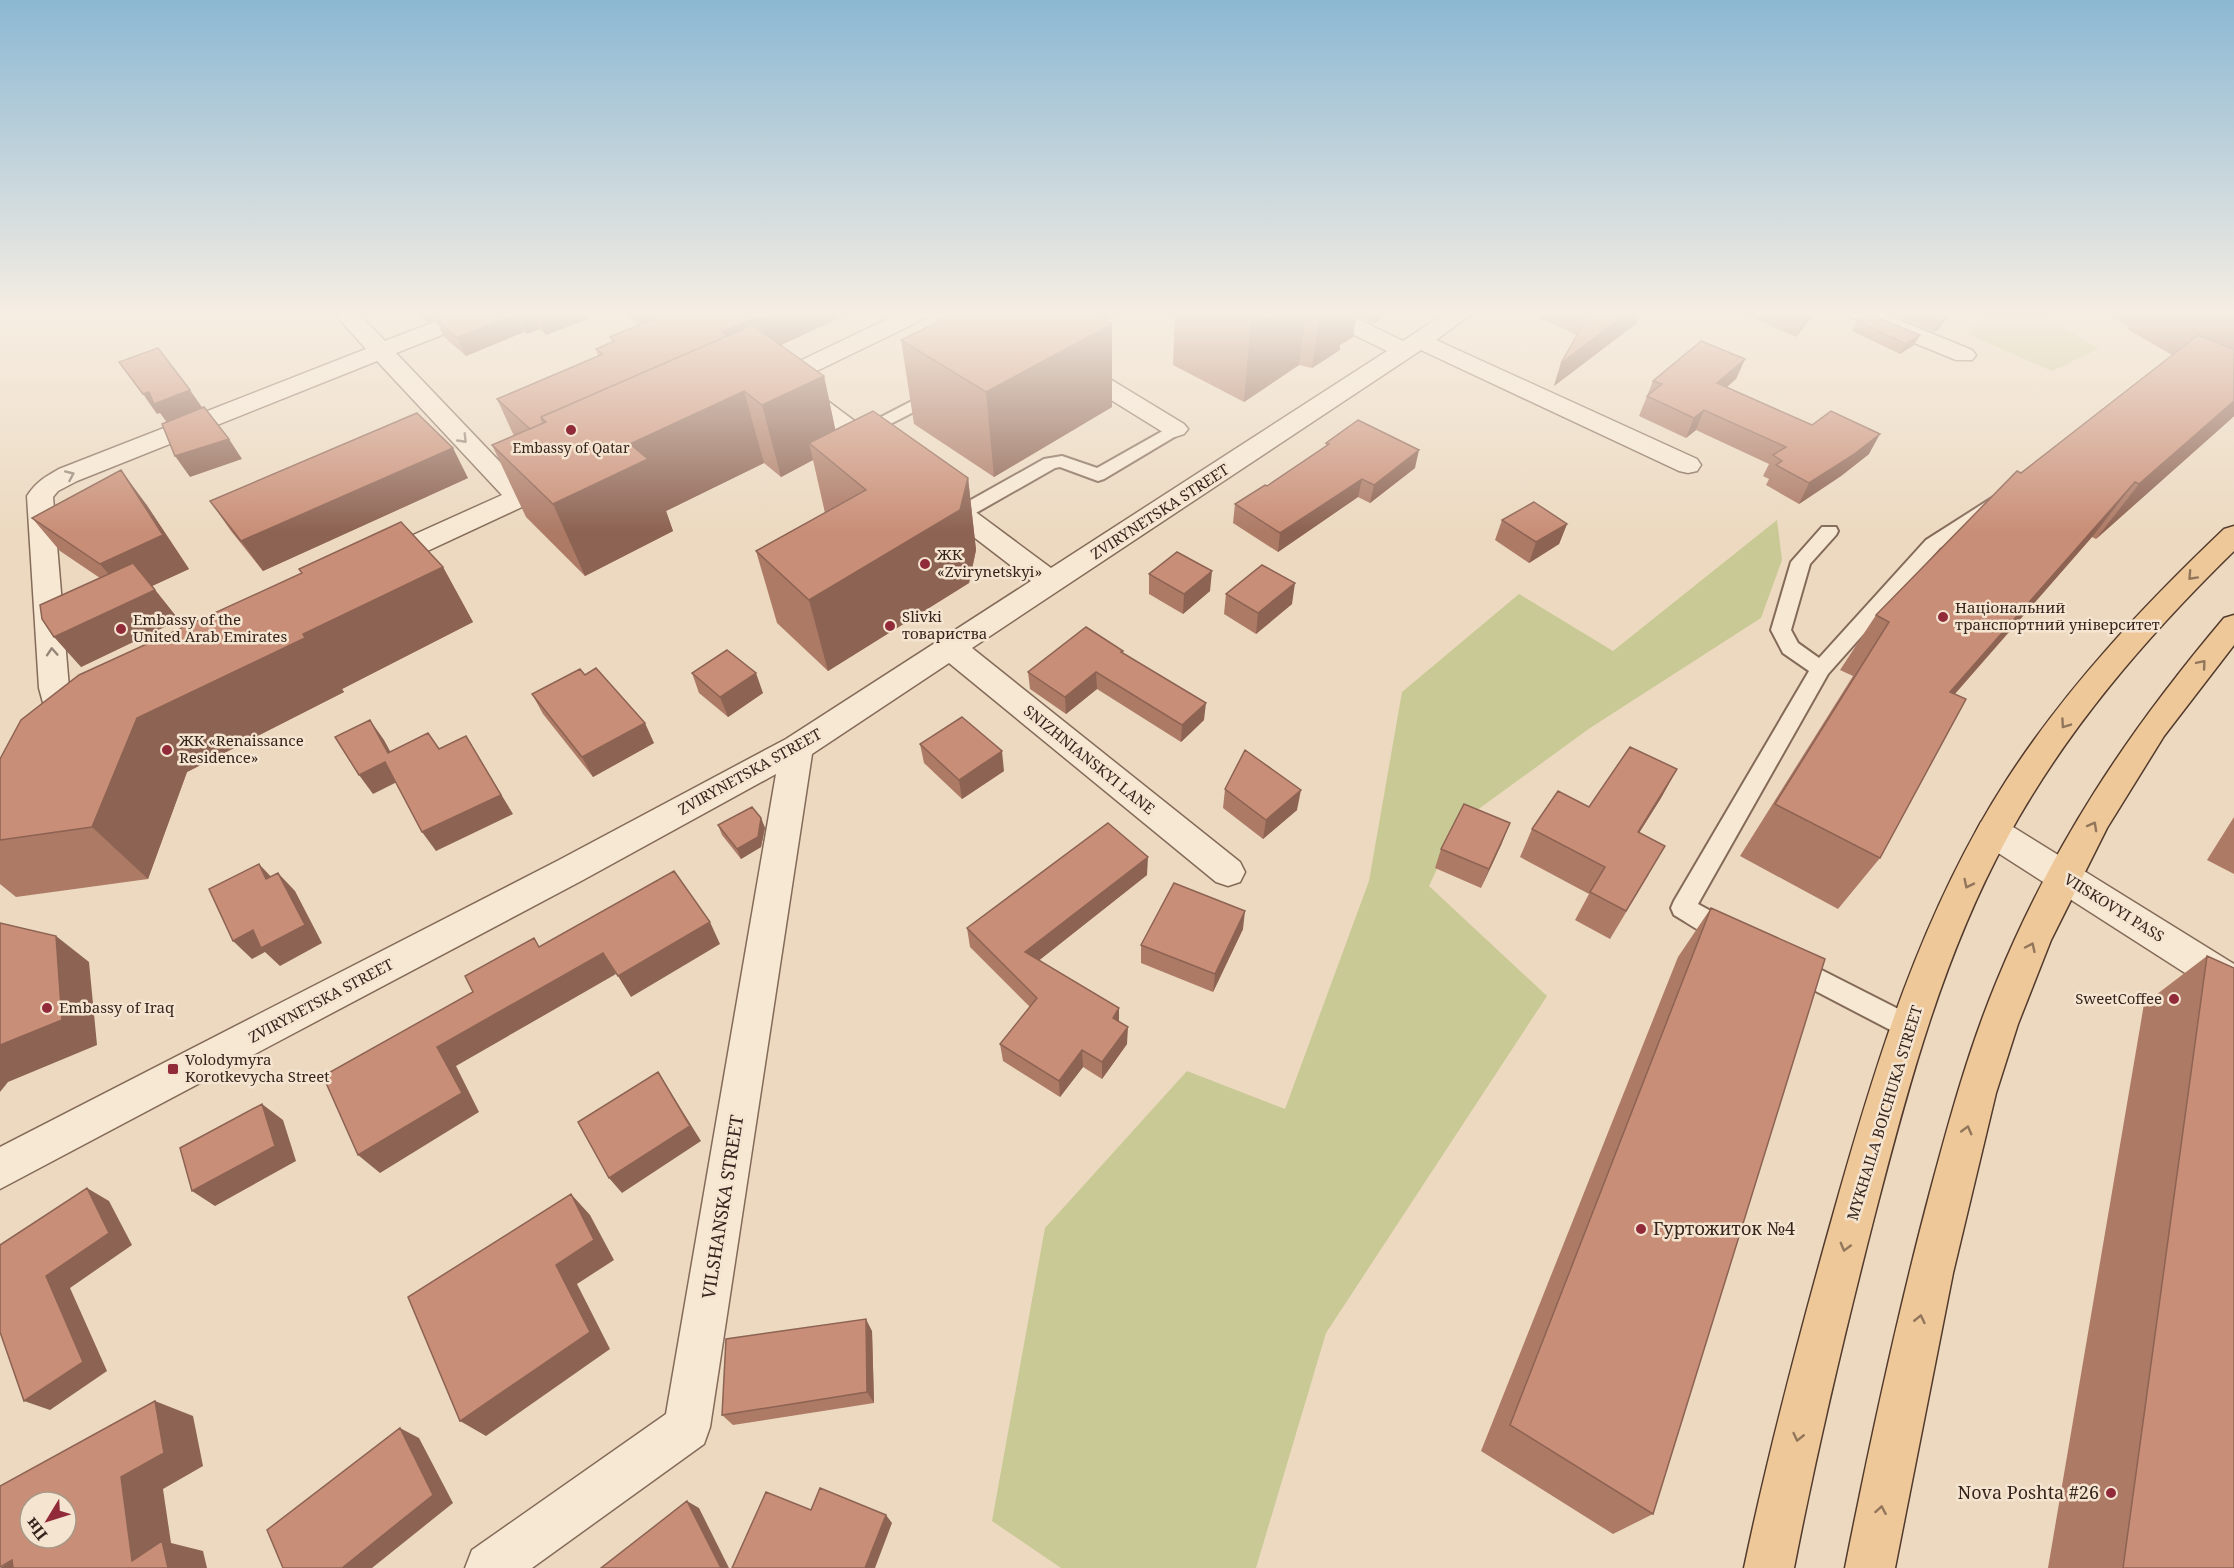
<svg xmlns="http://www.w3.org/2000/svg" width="2234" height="1568" font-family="'Noto Serif',serif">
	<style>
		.green { fill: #c9c995 }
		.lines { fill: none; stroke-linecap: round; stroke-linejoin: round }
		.lane-casing { stroke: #846a59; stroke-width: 4 }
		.street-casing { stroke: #846a59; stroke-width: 3 }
		.primary-casing { stroke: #523a2d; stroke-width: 3 }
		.lane { fill: #f7e8d3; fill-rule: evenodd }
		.street { fill: #f7e8d3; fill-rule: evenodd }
		.primary { fill: #efc899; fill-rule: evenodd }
		.wall { fill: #ad7a66 }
		.shaded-wall { fill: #8d6353 }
		.building { fill: #c98e77; stroke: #8d6353; stroke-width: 1.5; fill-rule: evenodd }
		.oneway { stroke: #968678 }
		.oneway2 { stroke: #92765b }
		.poi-dot { fill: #912b39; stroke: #f4e4d0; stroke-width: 2 }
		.labels { text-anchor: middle; stroke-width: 5; stroke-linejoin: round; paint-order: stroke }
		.far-poi-label { font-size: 14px; fill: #35251d; stroke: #f4e4d0 }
		.street-label { font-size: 15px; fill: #35251d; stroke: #f4e4d0 }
		.poi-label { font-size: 15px; fill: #35251d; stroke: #f4e4d0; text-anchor: start }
		.near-street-label { font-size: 18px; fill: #35251d; stroke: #f4e4d0 }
		.near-poi-label { font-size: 18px; fill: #35251d; stroke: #f4e4d0; text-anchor: start }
	</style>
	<rect width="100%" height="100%" fill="#ecd9c0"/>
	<!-- green -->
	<path class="green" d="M1985,312h54l59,37 -46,22 -85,-37z
		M1777,520l5,40 -21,58 -171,110 -132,96 -29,62 118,110 -221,337 -70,235h-195l-69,-47 53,-293 142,-157 98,38 84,-228 33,-189 117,-98 94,57z"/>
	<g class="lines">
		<defs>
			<path id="lane" d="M937,388l8,5 -2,4 -78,40 -6,1 -9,-5z
				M1175,424l6,1 3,4 -3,4 -77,46 -6,2 -38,-14 -5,1 -88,50h-14l-2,-4 2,-4 91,-51 18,-3 35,12z
				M1995,496l6,2 3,4 -3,4 -61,42 -112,126 -130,230 42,23 3,7 -3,7c-20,7 -48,-16 -66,-26l-3,-7 3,-7 135,-230 -26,-18 -12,-23 20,-68 31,-35h14l2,4 -2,4 -26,29 -19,66 7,13 21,15 107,-118z
				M1792,955l126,64 4,8 -4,8 -9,4 -9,-4 -117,-61 -4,-8 4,-8z"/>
			<path id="street" d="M333,312h24l28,29 75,-29h31l-3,5 -92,36 127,133 26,-12 9,-2 9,2 4,6 -4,6 -176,82 -10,2 -10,-2 -4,-7 4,-7 131,-59 -125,-134 -300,120 -19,10 -5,6 16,191 8,22 -16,32 -11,4 -11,-4 -5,-8 11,-24 -6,-22 -12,-192c9,-14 18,-19 32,-27l307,-120z
				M902,312h29l-3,5 -134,65 11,2 83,62 4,6 -4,6 -9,2 -9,-2 -83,-64 -3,-5 2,-3 -17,6 -9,-2 -3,-5 3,-5z
				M1314,312h29l60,29 44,-29h27l-38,28 261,119 4,6 -4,6 -9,2 -9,-2 -258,-121 -449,298 268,214 5,10 -5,10 -12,4 -12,-4 -267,-219 -137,91 -102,673 -6,17 -172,124h-67l7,-18 194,-136 110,-640 -193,106 -583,309v-42l559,-287 227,-121 245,-158 -103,-79 -4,-6 4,-6 9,-2 9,2 105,78 336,-217 -70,-34z
				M1848,312h31l93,38 4,5 -4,5h-16l-105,-43z
				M1074,360l8,2 102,62 4,5 -4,5 -9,3 -9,-3 -100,-62 -4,-5 4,-5z
				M1993,818l12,4 229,142v36l-13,-4 -240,-154 -5,-10 5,-10z"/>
			<path id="primary" d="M2234,526v25c-88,86 -169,180 -228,289 -63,116 -98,246 -131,374 -30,117 -58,235 -81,354h-50c25,-119 56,-236 89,-353 42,-150 88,-302 173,-434 61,-94 137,-175 218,-252z
				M2234,615v30l-70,91 -57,92 -56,112 -33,84 -22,69 -43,180 -58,295h-50c25,-126 52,-252 85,-376 19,-71 38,-141 66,-209 57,-139 131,-250 228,-365z"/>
		</defs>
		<!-- lane casing -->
		<use href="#lane" class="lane-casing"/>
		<!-- street casing -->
		<use href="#street" class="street-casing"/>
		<!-- primary casing -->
		<use href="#primary" class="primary-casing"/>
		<!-- lane -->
		<use href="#lane" class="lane"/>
		<!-- street -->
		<use href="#street" class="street"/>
		<!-- primary -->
		<use href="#primary" class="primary"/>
	</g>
	<!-- wall -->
	<path class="wall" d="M416,312h170l2,7 -42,16 -6,-6 -13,5 -3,-2 -58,24 -22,-19 -9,-18 -8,3z
		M622,312h230l-71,33 43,31 11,54 133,48 8,72 -7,33 -141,88 -51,-48 -21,-72 69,-38 -12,-53 -32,17 -17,-14 -98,48 7,20 -88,45 -59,-59 -34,-72 22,-9 -17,-37 101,-43 -2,-7 16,-7 -2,-5 28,-12z
		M958,312h164l-16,9 6,3v83l-118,70 -80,-53 -13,-84z
		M1175,312h216l-18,12 -17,-8 -3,21 -13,8v5l-28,18 -13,-3 -55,37 -71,-37z
		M1541,312h99l-3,11 -83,63 7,-23 16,-28 -38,-17z
		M1740,312h76l-20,25z
		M1885,312h48l13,6 -6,10 -6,4z
		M2110,312h124v104l-138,123 -4,-2 -137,157 -75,164 -42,51 -98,-53 113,-180 -13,-6 36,-55 145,-142 151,-118 -45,-26 1,-2 -20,-12z
		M1857,321l63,14 -6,10 -14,9 -48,-23z
		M1745,359l-9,20 -10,8 143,67 -28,22 -42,28 -33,-19 3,-6 -6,-3 6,-12 -73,-34 -10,8 -47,-22 14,-35z
		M1326,443l89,25 -45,35 -12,-6 -80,55 -45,-29 2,-19 32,-18 59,-40z
		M468,478l-205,93 -32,-40 -21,-30z
		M146,504l43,65 -37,17 27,34 -98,47 19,-89 -40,-27 -28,-33z
		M1502,520l65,4 -8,20 -30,19 -34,-23z
		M443,567l30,55 -131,67 2,3 -157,80 -39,107 -132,18 -16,-13v-125z
		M1149,574l61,17 -27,23 -34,-20z
		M1226,594l66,10 -36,30 -32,-20z
		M1123,653l81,67 -23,22 -84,-53 -31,25 -36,-25 -2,-17z
		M692,673l71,20 -35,24 -29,-24z
		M585,675l69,68 -61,34 -50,-63 -11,-20z
		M920,744l84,27 -42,28 -38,-36z
		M1677,769l-16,29 -22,35 10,41 -39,65 -35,-19 14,-26 -69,-37 12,-28 57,-22z
		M1225,789l72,21 -34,29 -40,-31z
		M2234,817v57l-27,-14z
		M761,818l4,10 -4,19 -20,12 -19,-24 -4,-10z
		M1502,843l-21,45 -46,-20 6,-19z
		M1147,875l-108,85 80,48v14l8,22 -25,35 -19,-12 -23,30 -57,-36 -3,-17 30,-37 -60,-60 -3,-19z
		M1711,908l-58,606 -40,20 -132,-83 197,-494z
		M1243,929l-30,63 -72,-29v-18z
		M2207,956l27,612h-186l96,-564z
		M872,1331l2,72 -141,22 -11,-10z"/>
	<!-- shaded-wall -->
	<path class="shaded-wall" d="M422,312h32l-27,10z
		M528,312h5l7,17 -13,5 -8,-19z
		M551,312h35l2,7 -42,16 -7,-18z
		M768,312h84l-107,50 -23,-30z
		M1096,312h26l-26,15z
		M1262,312h44l-7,53 -55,37 7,-84z
		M1320,312h37l-4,25 -13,8v5l-28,18z
		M1375,312h16l-18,12z
		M1628,312h12l-3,11 -83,63 7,-23z
		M1809,312h7l-20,25 9,-20z
		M517,313l7,19 -58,24 -9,-18z
		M1946,318l-6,10 -6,4 5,-10z
		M1112,324v83l-118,70 -8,-85z
		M1920,335l-6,10 -14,9 6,-10z
		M1745,359l-9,20 -28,25 9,-21z
		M824,376l15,71 -30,-4 4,17 -32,17 -19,-72z
		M190,390l14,20 -36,14 -8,-11 -3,1 -14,-20 6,-2z
		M744,391l20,72 -98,48 7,20 -88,45 -32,-72 77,-60z
		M2234,401v15l-3,3 -135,120 43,-55z
		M1704,410l-8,20 -10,8 8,-20z
		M1880,434l-11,20 -28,22 -42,28 10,-21z
		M229,439l13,20 -52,18 -15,-21z
		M453,448l15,30 -205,93 -22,-30z
		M1419,450l-4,18 -45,35 4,-18z
		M121,470l25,34 43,65 -37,17 27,34 -98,47 -27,-30 74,-40 -28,-33z
		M968,478l8,72 -7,33 -141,88 -19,-71z
		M1362,479l-4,18 -80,55 2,-19z
		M2135,482l-43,55 -183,209 41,-54z
		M1567,524l-8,20 -30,19 7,-21z
		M443,567l30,55 -131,67 2,3 -157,80 -39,107 -56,-52 45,-109 166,-84z
		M1212,571l-2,20 -27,23 1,-20z
		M1295,583l-3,21 -36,30 2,-21z
		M1096,672l1,17 -31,25 -1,-17z
		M756,673l7,20 -35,24 -8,-20z
		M1206,703l-2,17 -23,22 1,-17z
		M370,720l14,20 18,33 -14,-20z
		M645,723l9,20 -61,34 -11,-20z
		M466,736l47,78 -77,37 -14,-19z
		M1002,751l2,20 -42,28 -3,-19z
		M385,762l14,19 -26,13 -14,-19z
		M1677,769l-16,29 -39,62 16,-28z
		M1301,790l-4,20 -34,29 3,-19z
		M761,818l4,10 -4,19 -20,12 -4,-10z
		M1510,823l-8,20 -21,45 8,-19z
		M1148,857l-1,18 -120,95 -2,-18z
		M259,864l17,18 -10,-3z
		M278,873l17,18 27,52 -42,23 -15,-14 -13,7 -19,-18z
		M1245,911l-2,18 -30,63 2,-18z
		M710,922l10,22 -89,53 -13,-21z
		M56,936l33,26 8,83 -89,37 -8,10v-47z
		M603,953l13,21 -160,92 23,46 -99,61 -22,-18 79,-108z
		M1119,1008v17l-6,-7z
		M1128,1027l-1,17 -25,35v-17z
		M1082,1050l1,17 -23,30 -1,-16z
		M658,1072l43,69 -79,52 -13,-15z
		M262,1104l21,16 13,41 -81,45 -23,-15z
		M87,1188l22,13 23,44 -62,43 37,83 -57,39 -26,-9 22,-125z
		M571,1194l19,21 24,45 -37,24 33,65 -124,87 -26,-15 96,-156z
		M866,1319l6,12 2,72 -7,-11z
		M155,1401l38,15 10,50 -40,23 8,54 32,8 4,17h-42l-33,-7 -11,-84z
		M400,1428l19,10 34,65 -81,65h-30z
		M687,1501l12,7 30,60h-8z
		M886,1515l6,8 -17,45h-10z
		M12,1560l39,8h-51z"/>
	<!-- building -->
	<path class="building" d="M451,312h77l-9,3 -2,-2 -60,25 -22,-20z
		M534,312h17l-12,5z
		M653,312h115l-46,20 5,4 -186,81 2,6 -13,6 -33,-30 106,-45 -7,-5 19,-8 -5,-4 48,-20z
		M958,312h131l23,12 -126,68 -85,-52z
		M1238,312h24l-11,6z
		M1585,312h43l-67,51 28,-49z
		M1794,312h15l-4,5z
		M1915,312h18l13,6 -7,4z
		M1868,314l52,21 -14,9 -49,-23z
		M752,325l72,51 -62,29 -18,-14 -114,53 18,15 -95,45 -61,-59 54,-23 -5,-5z
		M2198,335l36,14v52l-95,83 -4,-2 -185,210 16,7 -86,159 -105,-54 114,-182 -13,-7 141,-144 4,2z
		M1701,341l44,18 -28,24 95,42 19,-14 49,23 -27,21 -44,28 -33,-18 6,-4 -9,-6 13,-8 -82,-37 -10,8 -47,-22 15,-12 -9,-3z
		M158,348l32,42 -36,14 -5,-12 -6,2 -24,-32z
		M204,407l25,32 -54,17 -13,-32z
		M873,411l95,67 -8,32 -151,90 -53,-49 110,-61 -57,-47z
		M417,413l36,35 -212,93 -31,-40z
		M1358,420l61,30 -45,35 -12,-6 -82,54 -45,-29 30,-19 2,1 62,-42 -3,-1z
		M121,470l42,65 -63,29 -68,-46z
		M1534,502l33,22 -31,18 -34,-22z
		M401,522l42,45 -140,67 2,4 -168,80 -45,109 -92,13v-81l21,-39 58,-45 223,-102 -3,-4z
		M1177,552l35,19 -28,23 -35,-20z
		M133,563l22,27 -101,47 -12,-18 -2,-14z
		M1262,565l33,18 -37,30 -32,-19z
		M1086,627l37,24 -2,1 85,51 -24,22 -86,-53 -31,25 -37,-25z
		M727,650l29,23 -36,24 -28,-24z
		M596,668l49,55 -63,34 -50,-63 48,-25 5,6z
		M962,717l40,34 -43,29 -39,-36z
		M370,720l18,33 40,-20 11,16 27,-13 35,59 -79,37 -37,-70 -26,13 -24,-38z
		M1630,747l47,22 -39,63 27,14 -39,65 -36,-19 15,-25 -73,-38 26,-38 31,16z
		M1245,750l56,40 -35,30 -41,-31z
		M1464,804l46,19 -21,46 -48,-20z
		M752,807l9,11 -3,19 -21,12 -19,-24z
		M1108,823l40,34 -123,95 94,56 -6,10 15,9 -26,35 -20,-12 -23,31 -59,-37 37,-46 -70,-70z
		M259,864l7,15 12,-6 27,52 -44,23 -8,-18 -20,11 -24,-52z
		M674,871l36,51 -92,54 -15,-23 -166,94 25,46 -104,62 -35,-79 150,-84 -8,-16 69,-38 5,9z
		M1174,883l71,28 -30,63 -74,-29z
		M1711,908l114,51 -172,555 -143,-89z
		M0,923l56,13 6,84 -62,25z
		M2207,956l27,12v600h-111z
		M658,1072l32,54 -81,52 -31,-56z
		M262,1104l13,42 -83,45 -12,-43z
		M87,1188l22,45 -63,43 37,86 -59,39 -24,-69v-87z
		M571,1194l23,46 -38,25 34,67 -130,89 -52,-124z
		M866,1319l1,73 -145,23 4,-76z
		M155,1401l9,52 -43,24 11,84 30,-20 6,27h-155l-1,-8 -12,7v-81zM30,1502h36v36h-36z
		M400,1428l33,67 -91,73h-59l-16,-38z
		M820,1488l66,27 -21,53h-133l34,-76 45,18z
		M687,1501l34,67h-120z"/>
	<!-- one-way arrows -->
	<defs><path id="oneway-chevron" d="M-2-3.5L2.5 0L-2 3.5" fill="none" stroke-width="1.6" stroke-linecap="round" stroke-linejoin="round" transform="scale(1.5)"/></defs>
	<g class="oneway">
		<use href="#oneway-chevron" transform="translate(463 439) rotate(46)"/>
		<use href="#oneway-chevron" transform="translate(70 475) rotate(-24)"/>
		<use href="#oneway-chevron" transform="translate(52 652) rotate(-94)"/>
	</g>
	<g class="oneway2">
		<use href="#oneway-chevron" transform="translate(2192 576) rotate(133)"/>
		<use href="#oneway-chevron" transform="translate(2202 664) rotate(-50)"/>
		<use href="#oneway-chevron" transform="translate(2065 724) rotate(125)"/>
		<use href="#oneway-chevron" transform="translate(2093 826) rotate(-61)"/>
		<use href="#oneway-chevron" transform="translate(1968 884) rotate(116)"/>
		<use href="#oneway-chevron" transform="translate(2031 947) rotate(-65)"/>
		<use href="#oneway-chevron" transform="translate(1967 1130) rotate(-75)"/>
		<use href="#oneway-chevron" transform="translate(1845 1247) rotate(105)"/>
		<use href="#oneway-chevron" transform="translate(1920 1319) rotate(-77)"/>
		<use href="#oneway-chevron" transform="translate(1798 1437) rotate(103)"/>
		<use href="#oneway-chevron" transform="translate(1881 1510) rotate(-80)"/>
	</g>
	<!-- sky -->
	<linearGradient id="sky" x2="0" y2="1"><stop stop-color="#8cb8d3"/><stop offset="0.59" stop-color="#f6eee3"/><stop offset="1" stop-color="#f6eee3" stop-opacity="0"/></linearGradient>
	<rect width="2234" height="532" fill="url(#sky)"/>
	<!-- markers -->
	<g class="poi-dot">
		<circle cx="571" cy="430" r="6"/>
		<circle cx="925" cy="564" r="6"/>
		<circle cx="1943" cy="617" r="6"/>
		<circle cx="890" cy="626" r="6"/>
		<circle cx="121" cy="629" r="6"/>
		<circle cx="167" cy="750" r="6"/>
		<circle cx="2174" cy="999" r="6"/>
		<circle cx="47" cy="1008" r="6"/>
		<rect x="167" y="1063" width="12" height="12" rx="3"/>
		<circle cx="1641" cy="1229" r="6"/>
		<circle cx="2111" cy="1493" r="6"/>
	</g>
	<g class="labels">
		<!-- far-poi labels -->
		<g class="far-poi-label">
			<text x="571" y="453">Embassy of Qatar</text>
		</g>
		<!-- street labels -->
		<g class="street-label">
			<text transform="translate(1160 512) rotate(-33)" y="5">ZVIRYNETSKA STREET</text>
			<text transform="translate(1089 760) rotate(39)" y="5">SNIZHNIANSKYI LANE</text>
			<text transform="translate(750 772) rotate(-29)" y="5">ZVIRYNETSKA STREET</text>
			<text transform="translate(2114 908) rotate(32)" y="5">VIISKOVYI PASS</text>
			<text transform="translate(321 1001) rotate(-28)" y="5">ZVIRYNETSKA STREET</text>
			<text transform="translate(1885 1113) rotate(-73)" y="5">MYKHAILA BOICHUKA STREET</text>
		</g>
		<!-- poi labels -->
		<g class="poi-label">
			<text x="937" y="560">ЖК<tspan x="937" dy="17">«Zvirynetskyi»</tspan></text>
			<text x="1955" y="613">Національний<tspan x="1955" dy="17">транспортний університет</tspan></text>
			<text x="902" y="622">Slivki<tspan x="902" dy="17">товариства</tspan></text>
			<text x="133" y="625">Embassy of the<tspan x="133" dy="17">United Arab Emirates</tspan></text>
			<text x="179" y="746">ЖК «Renaissance<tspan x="179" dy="17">Residence»</tspan></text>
			<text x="2162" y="1004" text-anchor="end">SweetCoffee</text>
			<text x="59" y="1013">Embassy of Iraq</text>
			<text x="185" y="1065">Volodymyra<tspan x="185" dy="17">Korotkevycha Street</tspan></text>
		</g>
		<!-- near-street labels -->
		<g class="near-street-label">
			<text transform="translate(723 1207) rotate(-81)" y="6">VILSHANSKA STREET</text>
		</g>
		<!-- near-poi labels -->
		<g class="near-poi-label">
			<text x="1653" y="1235">Гуртожиток №4</text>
			<text x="2099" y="1499" text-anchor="end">Nova Poshta #26</text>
		</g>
	</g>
	<!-- north arrow -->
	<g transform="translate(48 1520) rotate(232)"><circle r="28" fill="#f4e4d0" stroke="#a89888" stroke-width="1.5"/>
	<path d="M0-4.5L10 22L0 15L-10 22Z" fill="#912b39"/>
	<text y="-9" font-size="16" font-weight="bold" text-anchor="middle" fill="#35251d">Пн</text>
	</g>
</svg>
